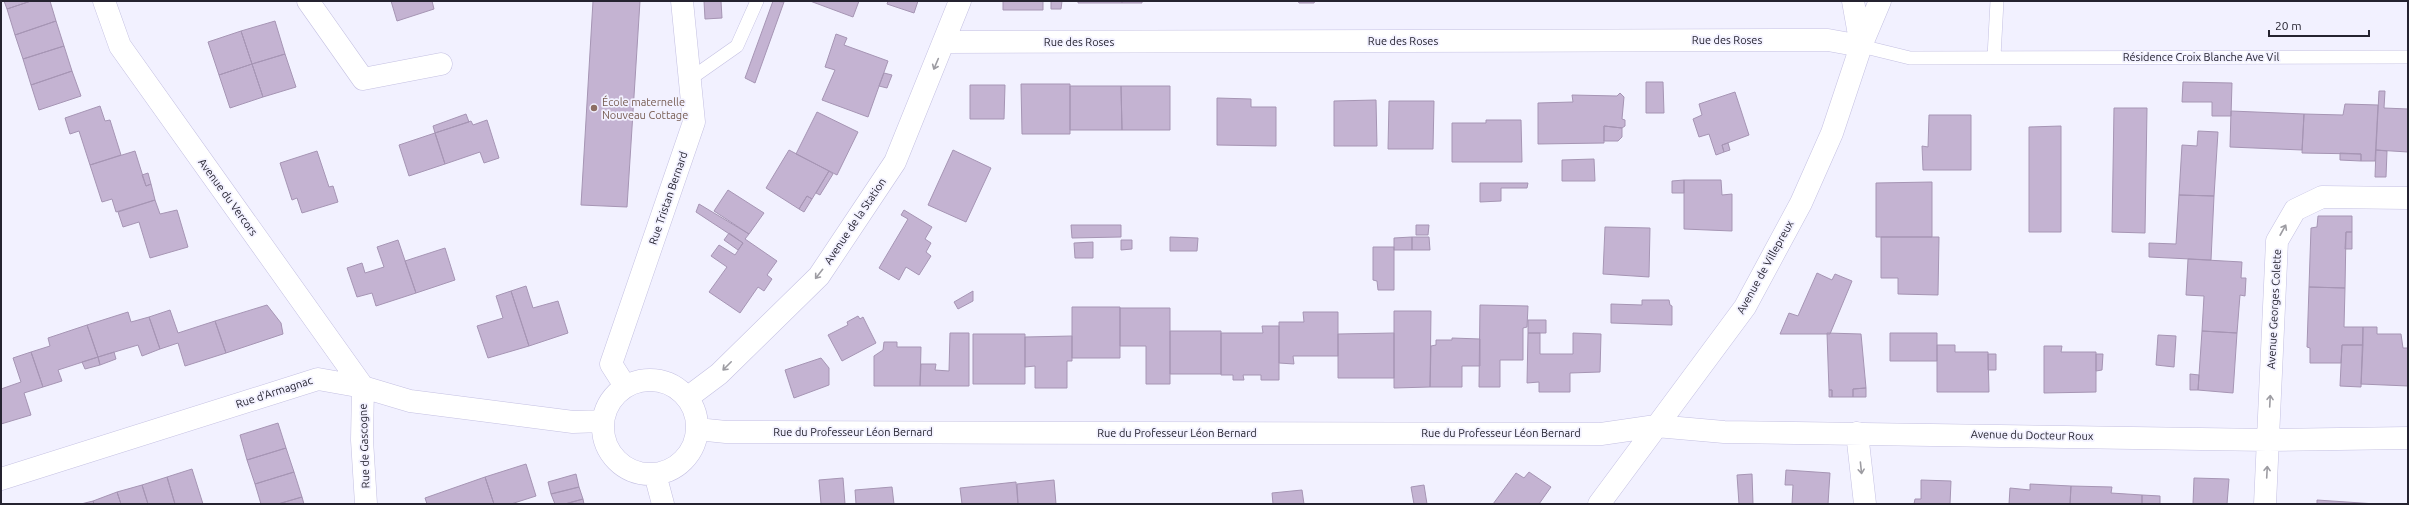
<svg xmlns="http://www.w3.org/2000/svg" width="2409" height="505" font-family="Ubuntu,sans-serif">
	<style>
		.building { fill: #c4b3d2; stroke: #a695b4 }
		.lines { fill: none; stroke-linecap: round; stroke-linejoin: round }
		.service-casing { stroke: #c4c0e2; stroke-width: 14 }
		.minor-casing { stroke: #c4c0e2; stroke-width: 23 }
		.service { stroke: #fff; stroke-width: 13 }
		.minor { stroke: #fff; stroke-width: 22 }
		.oneway { stroke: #9d9ca2 }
		.education-dot { fill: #8d6e63; stroke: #f2f1ff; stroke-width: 1.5 }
		.labels { text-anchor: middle; stroke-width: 3.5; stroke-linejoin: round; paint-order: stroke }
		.street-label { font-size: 11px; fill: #252330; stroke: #f2f1ff }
		.education-label { font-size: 11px; fill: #785e54; stroke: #f2f1ff; text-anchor: start }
	</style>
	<rect width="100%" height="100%" fill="#f2f1ff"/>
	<!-- building -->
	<path class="building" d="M4,1h27l-24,8z
		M31,1h19l6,20 -41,14 -8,-26z
		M391,1h41l2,8 -37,12z
		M593,1h47l-13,206 -46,-2z
		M704,1h17l1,17 -17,1z
		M773,1l11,1 -29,81 -10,-5z
		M810,1h49l-6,16z
		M888,1h30l-4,12 -27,-9z
		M1003,1h40v9h-40z
		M1051,1h11l-1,8h-10z
		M1078,1h44v2h-44z
		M1122,1h20v2h-20z
		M1298,1h17l-1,2h-15z
		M56,21l8,25 -41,13 -8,-24z
		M275,21l10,33 -33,10 -11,-33z
		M241,31l11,33 -33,11 -11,-33z
		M836,34l11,4 -3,7 44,16 -20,56 -46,-17 13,-30 -10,-3z
		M64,46l8,25 -41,14 -8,-26z
		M285,54l11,33 -33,10 -11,-33z
		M252,64l11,33 -33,11 -11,-33z
		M72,71l9,25 -42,14 -8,-25z
		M884,73l8,2 -5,13 -8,-2z
		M1646,82h17l1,31h-18z
		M2183,82l49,1 -1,33h-19v-14h-30z
		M1021,84h49v50h-48z
		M970,85h35l-1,34h-34z
		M1070,86h51l1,44h-52z
		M1121,86h49v44h-48z
		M2379,91h6l-1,17 24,1v43l-32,-2z
		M1735,92l14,43 -27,10 2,7 -8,3 -7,-21 -10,3 -6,-18 9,-4 -3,-11z
		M1620,93l4,4 -2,22 3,1v6l-3,2 -18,-2v17l-66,1v-41l35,-1 -1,-7 45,1z
		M1217,98l34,1v8h25v39l-59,-1z
		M1376,100l1,46h-43v-45z
		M1389,101h45l-1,48h-45z
		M2345,104l33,1 -3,56h-14v-7l-59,-1 2,-39 39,1z
		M100,106l5,15 5,-1 11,35 -31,10 -11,-34 -9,3 -5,-16z
		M2114,108h33l-2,125 -33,-1z
		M2231,111l73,3 -2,36 -72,-3z
		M817,112l41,20 -21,43 -41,-21z
		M466,114l3,8 -34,11 -2,-7z
		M1929,115h42v55h-48l-1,-24 6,1z
		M487,120l12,38 -15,5 -4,-11 -35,12 -10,-31 36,-12 2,4z
		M1486,120h35l1,42h-70v-39h34z
		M1604,126l18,2v9l-4,4h-14z
		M2061,126v106h-32v-105z
		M2198,131l20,1 -4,64 -35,-1 3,-50 15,1z
		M435,133l10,31 -36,12 -10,-31z
		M1728,143l2,7 -6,2 -2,-7z
		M789,150l40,21 -17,28 -5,-3 -8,13 -33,-21z
		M953,150l38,18 -25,54 -38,-17z
		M2376,150l11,1 -1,26h-11z
		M135,151l11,35 5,-2 4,16 -39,12 -4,-13 -10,3 -12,-37z
		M317,151l12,36 4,-1 5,16 -36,11 -5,-15 -5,2 -12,-37z
		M2340,153l21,1v7l-21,-1z
		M1594,159l1,22h-33v-21z
		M829,171l4,3 -13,21 -4,-2z
		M148,173l3,11 -5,2 -4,-11z
		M1684,180v13h-12v-12z
		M1684,180h37l1,15 10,-1v37l-48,-2z
		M1932,182v55h-56v-54z
		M1480,183h48l-1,5h-26v13l-21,1z
		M728,190l36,23 -15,21 -35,-23z
		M2179,195l35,1 -3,64 -62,-3v-14l27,1z
		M807,196l5,3 -8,13 -5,-3z
		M155,200l5,14 17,-4 11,37 -38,11 -11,-36 -16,5 -5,-15z
		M699,204l50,30 -4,5 32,22 -10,14 5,4 -8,12 -6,-4 -18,26 -31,-21 18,-25 -16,-11 8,-11 16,10 8,-12 -47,-31z
		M904,210l28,17 -7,12 6,4 -5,9 5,4 -12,19 -13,-8 -7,13 -20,-12 29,-49 -7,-4z
		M2318,216h34v16h-6l-1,56 -36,-1 2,-59 6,-1z
		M1071,225h50v12l-49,1z
		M1416,225h13l-1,10h-12z
		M1605,227l45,1 -1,49 -46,-3z
		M2346,232h6v17h-7z
		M729,233l14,10 -5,7 -14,-10z
		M1170,237l28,1 -1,13h-27z
		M1412,237v13h-18v-12z
		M1412,237h17l1,13h-18z
		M1881,237h58l-1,58 -40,-1v-16h-17z
		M398,240l18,53 -40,13 -4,-13 -15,4 -10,-29 15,-5 3,10 19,-6 -7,-20z
		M1121,240h11v9l-11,1z
		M1093,242v16h-18l-1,-15z
		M1373,247h21v43h-16l-1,-9 -4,-1z
		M445,248l10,32 -39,13 -11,-32z
		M2188,259l54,3 -1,16h5l-1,18 -5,-1 -3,38 -35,-2 2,-35 -18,-1z
		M1817,273l15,7 3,-6 17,7 -22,53h-50l9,-21 9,3z
		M526,286l7,22 25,-7 10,32 -39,13 -18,-55z
		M2309,287l36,1 -1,39h19v18h-21l-1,18h-31v-15l-3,-1z
		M511,291l18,55 -41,12 -11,-32 26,-8 -7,-22z
		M973,291v10l-15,8 -4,-7z
		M1642,300h27l1,5 2,1v19l-61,-2v-19l31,1z
		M267,305l14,18 2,11 -57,19 -11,-32z
		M1480,305l48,1 -1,21 -4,1v32h-23v27h-21z
		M1072,307h48v51h-48z
		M1120,308h50v76h-24v-38h-26z
		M170,310l8,23 37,-12 11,32 -41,13 -7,-23 -18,6 -11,-32z
		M1394,311h37l-1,76 -36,1z
		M128,312l3,10 18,-5 11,32 -18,7 -4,-11 -40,12 -11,-32z
		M1303,312h35v44h-45l1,8 -15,-1v-41h25z
		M858,316l2,3 3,-2 13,26 -34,18 -14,-26 20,-10 -1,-3z
		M1528,320h18v13h-18z
		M87,325l11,32 -40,13 4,11 -19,6 -12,-35 19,-6 -2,-8z
		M1262,326h17v54h-18v-5h-18l1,5h-11v-5h-12v-42h42z
		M2363,327h14v7h24l2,14h5v38l-47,-2z
		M1170,331h51v43h-51z
		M2202,331l35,2 -4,60 -35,-3z
		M950,333h19v53h-49l1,-22h15l-1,6 14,1z
		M1394,333v45h-56v-44z
		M1528,333h12v21h33v-21l28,1 -1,38 -30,1v19h-31v-10l-12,1z
		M1827,333l34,1 5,54 -13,1v8h-21v-7h-3z
		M1890,333h47v28h-47z
		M973,334h52v50h-52z
		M2158,335l18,1 -2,31 -18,-2z
		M1072,336v25h-5v27h-32v-22l-10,1v-30z
		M1452,338l28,1v27h-18v21h-32l1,-41 5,-1v-5h16z
		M884,342h13v5h24l-1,39h-46v-30l9,-6z
		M1937,345h18v7h33l1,40h-52z
		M2342,345h21l-2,42 -21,-1z
		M2044,346h18l-1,6h35v40l-52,1z
		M31,352l12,35 -19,6 7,22 -30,9v-35l20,-7 -8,-24z
		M114,352l2,7 -16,6 -2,-8z
		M1988,354h8v16h-8z
		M2096,354h7l-1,16 -6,1z
		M98,357l2,8 -15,4 -3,-7z
		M821,358l8,10v17l-35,13 -9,-28z
		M2190,374l9,1 -1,15h-8z
		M1866,388v9h-13v-8z
		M1829,390h3v7h-3z
		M278,423l8,25 -39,12 -7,-25z
		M286,448l8,24 -39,12 -8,-24z
		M526,464l10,32 -25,8h-17l-9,-27z
		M192,469l11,35h-28l-8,-27z
		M1786,470l44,3 -2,31h-36l1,-19h-8z
		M294,472l8,25 -24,7h-17l-6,-20z
		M1529,472l22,15 -12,17h-46l23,-31 8,5z
		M576,474l3,13 -28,7 -3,-12z
		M1752,474l1,30h-14l-2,-29z
		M167,477l8,27h-27l-6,-19z
		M485,477l9,27h-67l-2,-6z
		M843,478l2,26h-24l-2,-24z
		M2194,478l35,1 -2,25h-34z
		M1054,480l2,24h-38l-1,-20z
		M1921,480l30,1 -1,23h-36l1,-5h6z
		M1016,482l2,22h-56l-2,-16z
		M2030,484l41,2 -1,18h-61l1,-16 20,2z
		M142,485l6,19h-27l-4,-12z
		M1424,485l3,19h-13l-3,-17z
		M2071,486l41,1 -1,6 31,2v9h-72z
		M579,487l4,12 -18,5h-10l-4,-10z
		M892,487l2,17h-38l-1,-14z
		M1302,490l2,14h-31l-1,-11z
		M117,492l4,12h-27l-1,-3z
		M2142,495l18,1v8h-18z
		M302,497l2,7h-26z
		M583,499l1,5h-19z
		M2317,500l59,4h-59z
		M93,501l1,3h-13z"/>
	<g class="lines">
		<defs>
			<path id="service" d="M1861,46l49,12 498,-1
				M1994,57l3,-56
				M690,79l47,-33 20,-45"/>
			<path id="minor" d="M104,1l16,45 243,341
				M308,1l55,78 78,-15
				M1853,1l8,45
				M945,42l883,-2 33,6
				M603 427a47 47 0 1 1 94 0a47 47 0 1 1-94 0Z
				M625,386l-14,-22 83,-242 -12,-121
				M363,387l-1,53 4,64
				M687,398l32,-24 100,-98 76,-114 65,-161
				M697,429l29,3 875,2 55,-8 68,6 544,8 140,-2
				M1857,433l8,71
				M655,474l8,30
				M1,479l317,-100 45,8 47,14 163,21 30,-1
				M1599,504l146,-197 56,-104 31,-70 29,-87 19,-45
				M2265,504l12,-263 18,-31 27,-13 86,1"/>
		</defs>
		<!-- service casing -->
		<use href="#service" class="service-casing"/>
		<!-- minor casing -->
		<use href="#minor" class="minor-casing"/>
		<!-- service -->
		<use href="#service" class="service"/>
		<!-- minor -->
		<use href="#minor" class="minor"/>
	</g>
	<!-- one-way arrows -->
	<defs><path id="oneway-shaft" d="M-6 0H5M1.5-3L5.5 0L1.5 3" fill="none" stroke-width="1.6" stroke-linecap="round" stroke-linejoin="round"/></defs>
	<g class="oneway">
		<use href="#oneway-shaft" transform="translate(936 64) rotate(113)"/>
		<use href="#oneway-shaft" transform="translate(2283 230) rotate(-61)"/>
		<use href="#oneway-shaft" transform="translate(819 274) rotate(128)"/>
		<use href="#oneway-shaft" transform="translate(727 366) rotate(135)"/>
		<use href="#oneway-shaft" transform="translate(2270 401) rotate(-87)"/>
		<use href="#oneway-shaft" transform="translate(1861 468) rotate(84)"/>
		<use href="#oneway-shaft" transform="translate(2267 472) rotate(-87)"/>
	</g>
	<!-- markers -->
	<circle class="education-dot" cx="594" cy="108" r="4"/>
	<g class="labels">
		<!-- street labels -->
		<g class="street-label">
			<text x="1727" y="44">Rue des Roses</text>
			<text x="1403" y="45">Rue des Roses</text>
			<text x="1079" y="46">Rue des Roses</text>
			<text x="2201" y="61">Résidence Croix Blanche Ave Vil</text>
			<text transform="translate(228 197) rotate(54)" y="4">Avenue du Vercors</text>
			<text transform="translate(668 198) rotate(-71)" y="4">Rue Tristan Bernard</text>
			<text transform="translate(855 221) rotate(-56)" y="4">Avenue de la Station</text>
			<text transform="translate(1765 267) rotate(-61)" y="4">Avenue de Villepreux</text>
			<text transform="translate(2274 309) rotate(-87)" y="4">Avenue Georges Colette</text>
			<text transform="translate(274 392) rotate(-18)" y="4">Rue d'Armagnac</text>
			<text x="853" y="436">Rue du Professeur Léon Bernard</text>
			<text x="1177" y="437">Rue du Professeur Léon Bernard</text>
			<text x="1501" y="437">Rue du Professeur Léon Bernard</text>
			<text transform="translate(2032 435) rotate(1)" y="4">Avenue du Docteur Roux</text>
			<text transform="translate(364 446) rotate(-92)" y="4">Rue de Gascogne</text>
		</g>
		<!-- education labels -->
		<g class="education-label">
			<text x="602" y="106">École maternelle<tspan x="602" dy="13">Nouveau Cottage</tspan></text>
		</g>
	</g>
	<!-- border -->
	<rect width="2409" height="505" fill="none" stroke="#252330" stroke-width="4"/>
	<!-- scale -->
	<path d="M2269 30v6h100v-6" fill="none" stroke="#252330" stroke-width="2"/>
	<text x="2275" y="30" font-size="12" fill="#252330" stroke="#f2f1ff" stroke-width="3" paint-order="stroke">20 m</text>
</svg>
